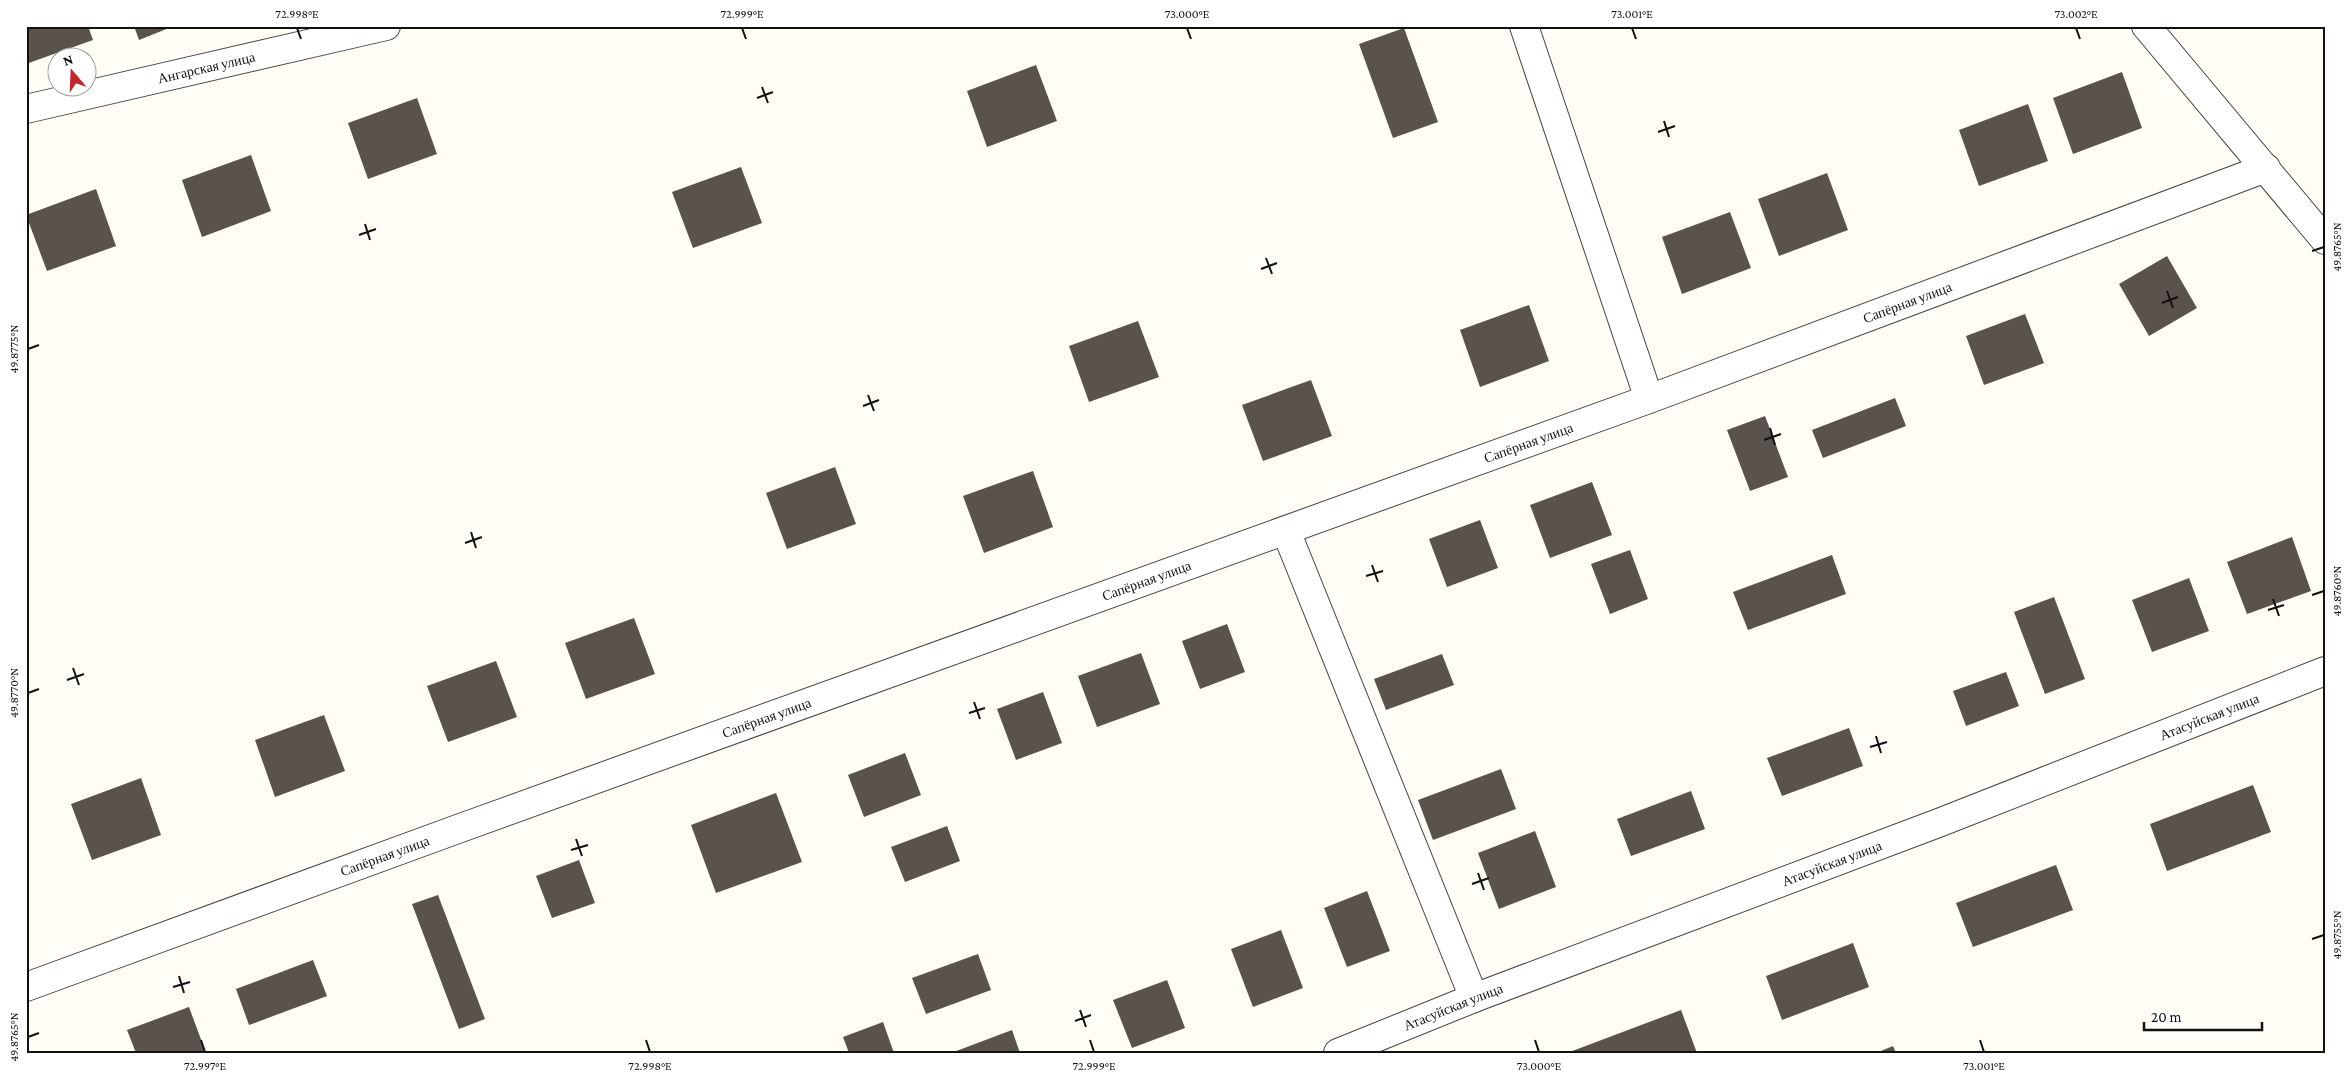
<svg xmlns="http://www.w3.org/2000/svg" width="2351" height="1079" font-family="'Crimson Pro',serif">
	<style>
		.building { fill: #5a524d }
		.lines { fill: none; stroke-linecap: round; stroke-linejoin: round }
		.minor-casing { stroke: #444; stroke-width: 30 }
		.tertiary-casing { stroke: #444; stroke-width: 30 }
		.minor { stroke: #fff; stroke-width: 28 }
		.tertiary { stroke: #fff; stroke-width: 28 }
		.ticks { fill: none; stroke: #111; stroke-width: 2 }
		.labels { text-anchor: middle; stroke-width: 5; stroke-linejoin: round; paint-order: stroke }
		.street-label { font-size: 14px; fill: #111; stroke: #fff }
		.neatline { fill: none; stroke: #111; stroke-width: 2 }
		.ticks-label { font-size: 12px; text-anchor: middle; fill: #111 }
	</style>
	<rect width="100%" height="100%" fill="#fffdf5"/>
	<!-- building -->
	<path class="building" d="M26,26h62l5,14 -67,24z
		M134,26h40l-35,14z
		M1404,28l34,94 -45,16 -34,-94z
		M1036,65l21,56 -70,26 -20,-56z
		M2122,72l20,56 -69,26 -20,-56z
		M417,98l20,56 -69,25 -20,-56z
		M2028,104l20,57 -69,25 -20,-56z
		M251,155l20,56 -69,26 -20,-57z
		M741,167l21,56 -69,25 -21,-56z
		M1827,173l21,57 -69,26 -21,-57z
		M96,189l20,57 -69,25 -21,-56z
		M1730,212l21,56 -69,26 -20,-57z
		M2167,256l30,52 -48,28 -30,-52z
		M1529,305l20,56 -69,26 -20,-57z
		M2025,314l19,49 -60,22 -18,-49z
		M1138,321l21,56 -70,25 -20,-56z
		M1311,380l21,56 -69,25 -21,-56z
		M1895,398l11,28 -83,32 -11,-28z
		M1765,416l23,61 -38,14 -23,-61z
		M835,467l21,57 -69,25 -21,-56z
		M1033,471l20,56 -69,26 -21,-57z
		M1592,482l20,53 -62,23 -20,-53z
		M1480,520l18,48 -51,19 -18,-48z
		M2292,537l19,54 -64,23 -20,-52z
		M1630,550l18,49 -38,15 -19,-50z
		M1832,555l14,39 -98,36 -15,-38z
		M2189,578l20,53 -57,21 -20,-52z
		M2054,597l31,82 -40,15 -31,-82z
		M634,618l21,56 -69,25 -21,-56z
		M1227,624l18,48 -45,17 -18,-48z
		M1141,653l19,51 -63,23 -19,-51z
		M1442,654l12,31 -68,25 -12,-31z
		M496,661l21,56 -69,25 -21,-56z
		M2006,672l13,34 -53,20 -13,-35z
		M1043,692l19,51 -46,17 -19,-51z
		M324,715l21,56 -70,26 -20,-57z
		M1849,728l14,38 -81,30 -15,-38z
		M905,753l16,42 -57,22 -16,-42z
		M1501,769l15,40 -83,31 -15,-40z
		M141,778l20,57 -69,25 -21,-56z
		M2253,785l18,47 -104,39 -17,-47z
		M1691,791l14,38 -74,27 -14,-37z
		M776,793l26,69 -86,31 -25,-68z
		M947,826l13,35 -55,21 -14,-35z
		M1535,831l21,56 -57,22 -21,-56z
		M579,860l16,43 -43,15 -16,-42z
		M2056,865l17,45 -100,37 -17,-44z
		M1367,891l23,60 -43,16 -23,-59z
		M438,895l47,124 -26,10 -47,-125z
		M1281,930l22,58 -50,19 -22,-58z
		M1853,943l16,44 -87,33 -16,-44z
		M978,954l13,36 -65,24 -14,-36z
		M313,960l14,36 -78,29 -13,-36z
		M1167,980l18,48 -53,20 -19,-48z
		M189,1007l17,46h-70l-9,-23z
		M1681,1010l16,43h-130z
		M883,1022l11,31h-45l-6,-16z
		M1012,1030l8,23h-69z
		M1893,1046l3,7h-20z"/>
	<g class="lines">
		<defs>
			<g id="minor">
				<path d="M1524,26l125,373"/>
				<path d="M2146,26l179,214"/>
				<path id="s1" d="M26,109l360,-83"/>
				<path d="M1286,531l188,467"/>
				<path id="s2" d="M26,987l429,-157 1194,-431 617,-231"/>
			</g>
			<g id="tertiary">
				<path id="s3" d="M1338,1053l136,-55 467,-176 384,-151"/>
			</g>
		</defs>
		<!-- minor casing -->
		<use href="#minor" class="minor-casing"/>
		<!-- tertiary casing -->
		<use href="#tertiary" class="tertiary-casing"/>
		<!-- minor -->
		<use href="#minor" class="minor"/>
		<!-- tertiary -->
		<use href="#tertiary" class="tertiary"/>
	</g>
	<!-- ticks -->
	<path class="ticks" d="M297,28l4,11M742,28l4,11M1187,28l4,11M1632,28l4,11M2076,28l4,11M762,87l6,16M757,98l16,-6M1664,121l5,16M1658,132l17,-6M365,224l5,16M359,235l17,-6M2312,251l12,-4M1266,258l6,16M1261,269l16,-6M2167,291l6,17M2162,303l16,-6M28,349l11,-4M868,395l6,16M863,406l16,-6M1770,428l5,17M1764,440l17,-6M471,532l5,16M465,543l17,-6M1372,565l6,17M1366,576l17,-5M2312,595l12,-4M2273,599l6,17M2268,610l16,-5M73,668l6,17M67,680l17,-6M28,693l11,-4M974,702l6,17M969,713l16,-5M1876,736l5,17M1870,747l17,-5M576,839l6,17M571,850l17,-5M1478,873l6,17M1472,884l17,-6M2312,939l12,-4M179,976l5,17M173,987l17,-5M1080,1010l6,17M1075,1021l16,-6M28,1037l11,-4M201,1040l4,12M646,1040l4,12M1090,1040l4,12M1535,1040l4,12M1980,1040l4,12"/>
	<g class="labels">
		<!-- street labels -->
		<g class="street-label">
			<text dy="5" stroke="none"><textPath href="#s1" startOffset="185">Ангарская улица</textPath></text>
			<text dy="5" stroke="none"><textPath href="#s2" startOffset="2002">Сапёрная улица</textPath></text>
			<text dy="5" stroke="none"><textPath href="#s2" startOffset="1598">Сапёрная улица</textPath></text>
			<text dy="5" stroke="none"><textPath href="#s2" startOffset="1192">Сапёрная улица</textPath></text>
			<text dy="5" stroke="none"><textPath href="#s3" startOffset="934">Атасуйская улица</textPath></text>
			<text dy="5" stroke="none"><textPath href="#s2" startOffset="788">Сапёрная улица</textPath></text>
			<text dy="5" stroke="none"><textPath href="#s2" startOffset="382">Сапёрная улица</textPath></text>
			<text dy="5" stroke="none"><textPath href="#s3" startOffset="529">Атасуйская улица</textPath></text>
			<text dy="5" stroke="none"><textPath href="#s3" startOffset="124">Атасуйская улица</textPath></text>
		</g>
	</g>
	<!-- border -->
	<rect width="2351" height="1079" fill="none" stroke="#ffffff" stroke-width="55"/>
	<!-- north arrow -->
	<g transform="translate(72 72) rotate(341)"><circle r="24" fill="#ffffff" stroke="#a0a0a0"/>
	<path d="M0-4L9 19L0 12L-9 19Z" fill="#c4262e"/>
	<text y="-8" font-size="14" font-weight="bold" text-anchor="middle" fill="#111111">N</text>
	</g>
	<!-- scale -->
	<path d="M2144 1022v8h118v-8" fill="none" stroke="#111111" stroke-width="2.5"/>
	<text x="2151" y="1022" font-size="15" fill="#111111" stroke="#ffffff" stroke-width="4" paint-order="stroke">20 m</text>
	<rect x="28" y="28" width="2296" height="1024" class="neatline"/>
	<g class="ticks-label">
		<text x="297" y="18">72.998°E</text>
		<text x="742" y="18">72.999°E</text>
		<text x="1187" y="18">73.000°E</text>
		<text x="1632" y="18">73.001°E</text>
		<text x="2076" y="18">73.002°E</text>
		<text transform="translate(2337 247) rotate(-90)" y="4">49.8765°N</text>
		<text transform="translate(14 349) rotate(-90)" y="4">49.8775°N</text>
		<text transform="translate(2337 591) rotate(-90)" y="4">49.8760°N</text>
		<text transform="translate(14 693) rotate(-90)" y="4">49.8770°N</text>
		<text transform="translate(2337 935) rotate(-90)" y="4">49.8755°N</text>
		<text transform="translate(14 1037) rotate(-90)" y="4">49.8765°N</text>
		<text x="205" y="1070">72.997°E</text>
		<text x="650" y="1070">72.998°E</text>
		<text x="1094" y="1070">72.999°E</text>
		<text x="1539" y="1070">73.000°E</text>
		<text x="1984" y="1070">73.001°E</text>
	</g>
</svg>
